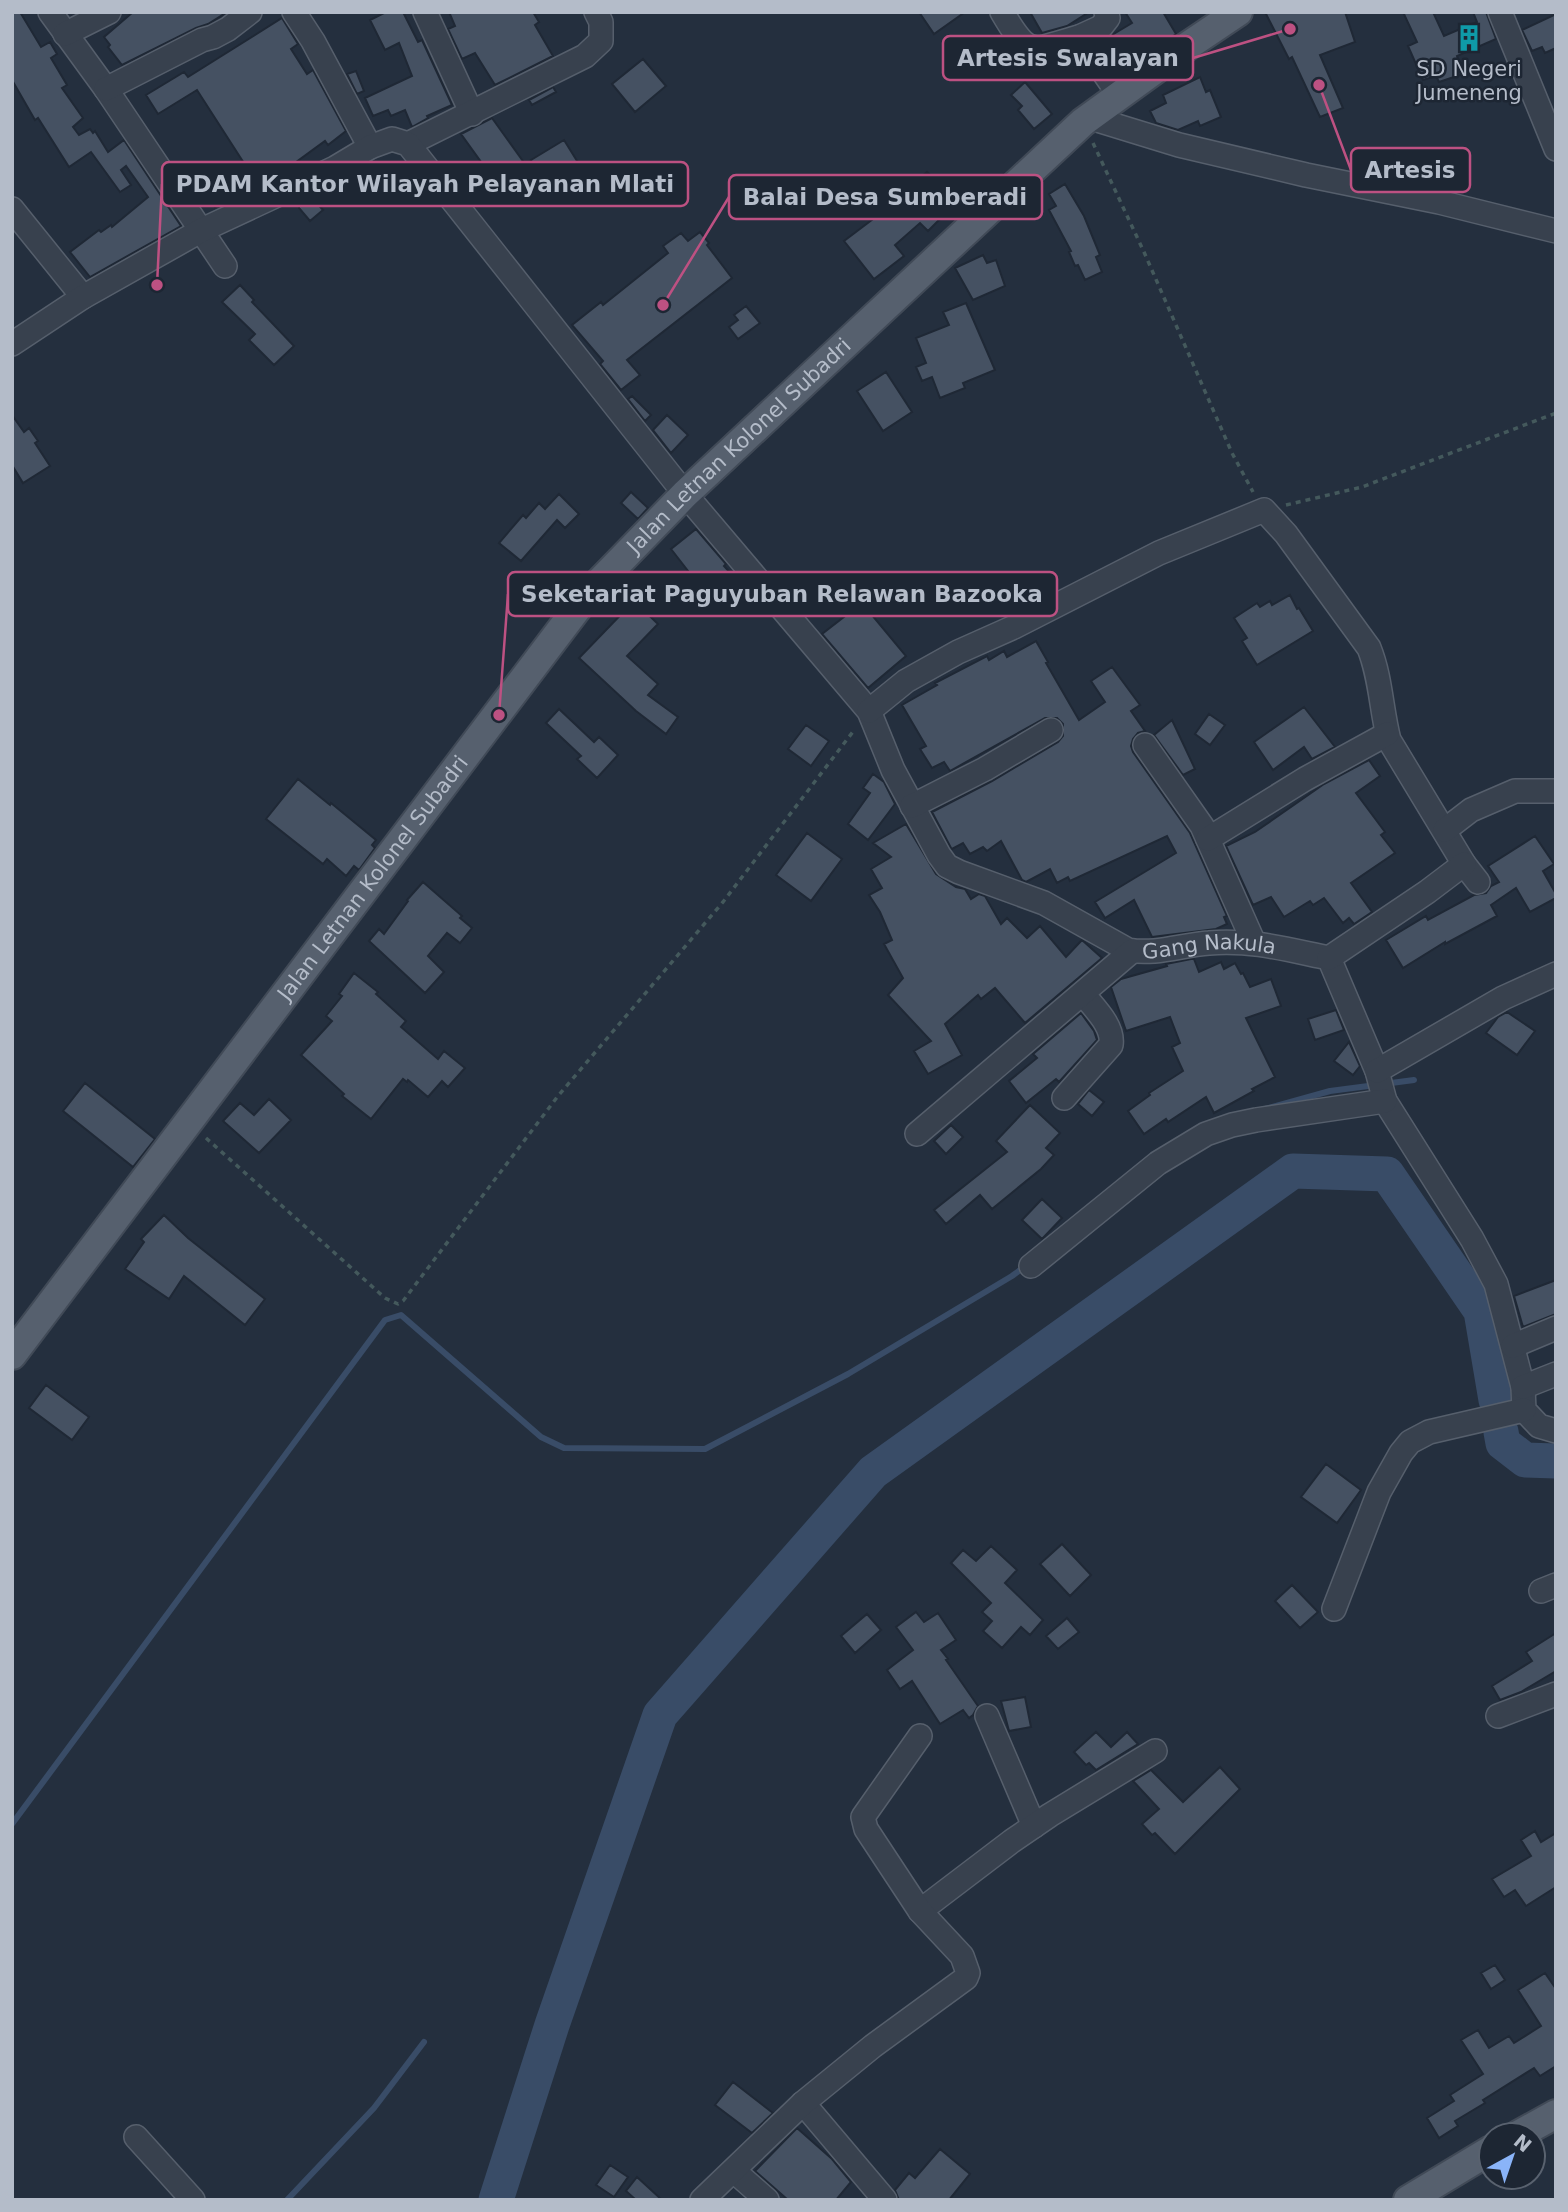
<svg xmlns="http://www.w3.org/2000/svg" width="1568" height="2212" font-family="'DejaVu Sans',sans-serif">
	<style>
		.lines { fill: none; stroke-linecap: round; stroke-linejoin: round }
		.stream { stroke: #394c67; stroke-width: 6 }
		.river { stroke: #394c67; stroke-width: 35 }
		.building { fill: #455162; stroke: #1f2835; stroke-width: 2 }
		.minor-casing { stroke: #565f6c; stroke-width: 26 }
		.major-casing { stroke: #414a57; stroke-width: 32 }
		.path { stroke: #44595c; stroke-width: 3.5; stroke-dasharray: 5 5; stroke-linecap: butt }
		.minor { stroke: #38414e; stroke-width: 23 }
		.major { stroke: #56606e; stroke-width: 28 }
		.labels { text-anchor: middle; stroke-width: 5; stroke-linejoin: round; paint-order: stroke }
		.poi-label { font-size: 21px; fill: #b4bcc9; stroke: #1d2633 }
		.street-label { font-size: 21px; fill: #b4bcc9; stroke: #1d2633 }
		.leader { fill: none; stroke: #bd5182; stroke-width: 2.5 }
		.callout-dot { fill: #bd5182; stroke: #1d2633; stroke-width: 2.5 }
		.callout { fill: #1d2633; stroke: #bd5182; stroke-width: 2.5 }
		.callout-label { font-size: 23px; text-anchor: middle; font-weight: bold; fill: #b4bcc9 }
	</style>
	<rect width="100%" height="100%" fill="#242f3e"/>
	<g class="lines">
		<!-- stream -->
		<path class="stream" d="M1265,1109l65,-18 84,-11
			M12,1824l373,-504 16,-5 140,122 23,11 141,1 143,-75 164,-98 15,-11
			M287,2200l87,-92 50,-66"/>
		<!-- river -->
		<path class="river" d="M1501,1432l2,11 22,17 31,1
			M496,2200l56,-175 108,-310 213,-243 420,-301 94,3 94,137 15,89"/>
	</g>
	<!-- building -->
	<path class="building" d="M12,12h8l21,35 9,-5 7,12 -6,4 16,27 -5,3 21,30 -10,9 6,8 11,-6 3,4 2,-2 13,21 16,-12 57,86 -91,51 -20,-25 29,-22 2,2 10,-7 1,2 36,-30 -22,-31 -5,4 10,15 -11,7 -29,-40 -22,15 -31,-49 -3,2 -23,-40z
		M133,12h94l-19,12 -12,4 -74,37 -14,-18 2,-2 -6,-8z
		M386,12h17l15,30 4,-2 30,65 -25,11 1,2 -16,9 -7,-17 -14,6 -3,-6 -15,6 -8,-18 47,-22 -13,-33 -14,7 -15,-30z
		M449,12h84l6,10 -4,3 18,31 -58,29 -20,-32 -13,6 -14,-30 7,-3z
		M919,12h46l-31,22z
		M1030,12h59l-22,14 -25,7z
		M1125,12h38l13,22 -41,30 -3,-5 -4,2 -16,-26 20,-12z
		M1265,12h80l10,30 -35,13 23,53 -23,9 -28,-60 -3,2z
		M1403,12h30l11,24 33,-14 -4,-10h13l10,27 -39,17 6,18 -24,8 -3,-6 -13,4 -15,-34 9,-4z
		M1556,14v34l-11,5 -3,-6 -10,4 -10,-21z
		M282,18l16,26 -7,5 16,25 6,-4 33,61 -18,14 -3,-4 -37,27 3,4 -5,3 -26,13 -63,-98 -39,24 -12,-19 38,-23 4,5z
		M643,59l23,27 -31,26 -23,-28z
		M356,71l8,20 -7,3 -10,-20z
		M1200,77l6,15 4,-2 11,27 -21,9 -2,-5 -20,9 -22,-7 -6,-12 16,-8 -3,-8z
		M1025,82l27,32 -18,15 -16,-19 4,-4 -11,-11z
		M553,87l3,5 -24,13 -3,-5z
		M492,118l33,46 -28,20 -36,-50z
		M564,140l23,37 -33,20 -23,-37z
		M927,172l22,25 -16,14 7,8 -12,12 -8,-8 -25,22 9,11 -30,23 -30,-38 37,-28z
		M228,177l11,13 -24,17 -9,-13z
		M1065,184l19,32 16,39 -4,2 6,15 -17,8 -7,-15 -3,1 -6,-14 2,-1 -22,-41 7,-4 -7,-12z
		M310,195l13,15 -13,11 -11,-13v-6z
		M700,232l9,11 -2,2 25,33 -105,82 13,15 -19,15 -21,-26 3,-3 -31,-36 29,-23 2,3 65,-52 -5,-7 18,-13 7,8z
		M983,255l4,8 9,-3 9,26 -32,14 -18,-32z
		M240,285l14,15 -2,2 42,44 -20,19 -25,-25 6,-6 -33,-32z
		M966,303l29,67 -32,13 2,5 -25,10 -8,-21 -10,4 -6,-14 10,-4 -10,-25 33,-13 -6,-13z
		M746,306l14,17 -22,16 -9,-12 9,-7 -4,-5z
		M886,372l26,40 -29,19 -26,-40z
		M632,396l19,19 -6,6 -17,-22z
		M12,415l12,17 5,-4 9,13 -3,2 15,23 -27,17 -11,-18z
		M667,415l21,20 -17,18 -18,-23z
		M631,492l17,16 -10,11 -17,-16z
		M559,494l20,20 -14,14 -8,-8 -36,41 -22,-18 24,-28 3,3 13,-15 6,6z
		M696,529l30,35 -2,2 27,30 -14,13 -28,-32 -10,8 -28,-36z
		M1290,595l7,14 2,-1 14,23 -56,34 -15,-24 5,-3 -13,-20 23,-15 3,4 10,-6 2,4z
		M634,601l24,23 -31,32 31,28 -10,11 30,22 -12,17 -30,-23 -57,-53z
		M862,603l44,53 -38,32 -46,-54z
		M1036,641l12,21 -2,1 33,57 26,-18 -14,-21 21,-14 28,38 -9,6 14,20 -7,2 -5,6 -2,7 2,6 57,81 37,83 -3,1 3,7 -11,5 -64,8 -18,-37 -29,18 -10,-16 81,-49 -9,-17 -97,45 -2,-4 -11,6 -7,-14 -24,13 -4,-2 -21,-39 -14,10 -4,-4 -13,7 -7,-11 -11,6 -1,-1 -19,-36 60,-31 66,-39 5,-6v-12l-6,-6h-12l-95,53 -6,-9 -12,6 -12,-19 6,-3 -24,-41 35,-20 -2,-2 52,-27 2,4 15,-9 3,6z
		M1304,707l31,40 -23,12 -8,-12 -31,23 -19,-28z
		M559,709l35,33 5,-5 19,18 -21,23 -20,-19 4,-3 -35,-33z
		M1209,714l16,11 -15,20 -15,-11z
		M1172,720l23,49 -12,6 -29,-40z
		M806,725l23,16 -18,25 -23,-17z
		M1369,760l11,16 -24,17 29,39 -4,3 14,18 -44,30 21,29 -18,12 -5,-6 -6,5 -19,-25 -11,7 -3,-4 -26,16 -13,-20 -18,8 -27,-59 29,-14 69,-48z
		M873,774l11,8 11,22 -27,36 -20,-16 22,-31 -7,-5z
		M298,779l32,26 1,-2 45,37 -4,5 3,3 -16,22 -5,-4 -8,10 -19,-17 -4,5 -57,-45z
		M906,824l30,50 20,13 9,2 6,10 8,-5 6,2 16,28 6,-6 20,20 13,-12 26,31 16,-17 20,18 -77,65 -30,-35 -14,11 -3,-4 -33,29 17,31 -34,19 -14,-23 17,-10 -43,-46 15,-17 -19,-34 8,-4 -12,-28 -11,-17 13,-7 -11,-19 20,-12 -18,-14z
		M807,833l35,26 -31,42 -35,-26z
		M1535,836l19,28 -11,7 13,23v4l-26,14 -14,-24 -25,17 6,11 -52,28v-2l-42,26 -17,-28 40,-24 2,4 46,-25 12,-2 5,-7 8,-4 -11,-16z
		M423,882l39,34 -2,2 12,10 -12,15 -13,-10 -19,23 16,16 -19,21 -56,-52 10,-12 5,5 24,-33 -1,-1z
		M1191,959h3l5,13 22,-10 3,7 11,-6 6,11 2,-1 7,14 21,-8 10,27 -35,12 29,59 -23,12 2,2 -40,22 -8,-16 -38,25 -2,-3 -22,15 -16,-23 22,-16 -1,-2 34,-22 -11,-24 8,-4 -10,-26 -44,14 -15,-44 10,-8 46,-13 -1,-2z
		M354,973l24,19 -2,2 30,27 -5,6 37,32 6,-8 21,17 -17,19 -6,-6 -14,16 -20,-17 -1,2 -4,-3 -32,40 -29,-23 2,-2 -43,-39 31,-34 -6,-5 16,-20 -3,-2z
		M1336,1010l8,20 -29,10 -7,-21z
		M1507,1012l28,19 -18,24 -31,-22 12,-16z
		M1081,1013l13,18 3,9 -38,42 -3,-3 -30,24 -17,-22 28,-23 -4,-4z
		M1349,1042l11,24 -7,9 -19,-14z
		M85,1083l70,56 -22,28 -70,-56z
		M1089,1090l15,12 -12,14 -14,-12z
		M269,1099l22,21 -32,33 -36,-32 17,-18 14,12z
		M1030,1105l30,28 -14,15 8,7 -13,14 -49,40 -12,-14 -34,29 -12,-14 73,-58 -11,-11z
		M951,1125l12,12 -17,17 -12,-13z
		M1042,1199l20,19 -20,21 -20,-19z
		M164,1215l24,23 77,61 -20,26 -61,-49 -15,23 -44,-30 19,-27 -3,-3z
		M1556,1280v34l-33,13 -9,-31z
		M46,1385l43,32 -17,23 -43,-32z
		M1326,1464l35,26 -24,33 -36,-26z
		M1062,1544l29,31 -21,21 -30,-32z
		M991,1546l26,24 -12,13 38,37 -13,15 -9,-8 -19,21 -19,-17 9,-10 -10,-9 9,-9 -40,-40 12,-13 13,11z
		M1292,1585l26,27 -18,16 -25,-27z
		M916,1612l8,10 14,-9 18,27 -15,10 7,9 -2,1 32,46 -5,9 -4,3 -6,-8 -23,14 -28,-43 -12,8 -13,-19 26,-20 -17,-23z
		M867,1614l14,16 -26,23 -14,-17z
		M1067,1618l12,14 -21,17 -12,-13z
		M1556,1633v38l-35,21 -21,8 -8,-14 40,-25 -6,-9z
		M1025,1697l6,30 -22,4 -8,-30z
		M1096,1732l15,15 16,-15 11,12 -42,26 -7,-7 -3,2 -12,-13z
		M1220,1767l20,22 -65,65 -20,-21 -3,2 -10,-11 17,-15 -26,-28 18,-11 32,32z
		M1535,1831l6,11 15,-9v54l-30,19 -11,-16 -11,7 -12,-18 39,-23 -10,-16z
		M1495,1965l10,15 -14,9 -10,-16z
		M1545,1973l11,16v77l-16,10 -6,-8 -51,32 2,3 -30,18 3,5 -19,12 -12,-20 27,-17 -4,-6 33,-21 -22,-34 17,-10 11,18 20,-12 5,7 27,-17 -23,-36z
		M733,2082l40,31 -21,20 -37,-28z
		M797,2128l35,31 19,23 -15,18h-48l-33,-29z
		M940,2149l30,25 -21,26h-50l-4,-10 14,-17 6,5z
		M610,2165l18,12 -14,20 -18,-12z
		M637,2177l25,23h-26l-10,-9z"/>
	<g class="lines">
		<defs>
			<g id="minor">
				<path d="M50,12l56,77 119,177"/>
				<path d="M294,12l19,29 57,106"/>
				<path d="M425,12l47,102"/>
				<path d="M1002,12c27,46 28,39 77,25l41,59"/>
				<path d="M1500,12l56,137"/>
				<path d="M65,34l44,-22"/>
				<path d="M1079,37l22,-10 7,-9 -2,-6"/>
				<path d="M106,89l96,-49 11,-3 15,-8 22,-17"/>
				<path d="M1091,118l88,27 127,30 133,27 117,29"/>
				<path d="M408,144l177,-88 16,-15v-19l-5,-10"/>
				<path d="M12,209l71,88"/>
				<path id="s1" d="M12,344l71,-47 119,-67 133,-62 35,-21 22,-8 16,5 277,350 184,217 24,59 46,85 8,11 12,6 85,31 84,47c28,5 53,-5 81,-7 41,-4 80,7 120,15l48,113 8,30 87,138 24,45 27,103 1,23 15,16 17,5"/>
				<path d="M869,711l37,-30 52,-29 56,-25 145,-74 105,-43 22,24 83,114c12,30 12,61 20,92l75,124 14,18"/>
				<path d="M1145,745l57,81 52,117"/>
				<path d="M912,806l73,-37 66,-39"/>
				<path d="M1445,830l26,-20 44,-19h41"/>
				<path d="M1208,839l97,-60 82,-45"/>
				<path d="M1329,958l98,-66 37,-28"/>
				<path d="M1377,1071l126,-73 53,-24"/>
				<path d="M1064,1098l47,-53c3,-19 -17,-37 -28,-51"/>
				<path d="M917,1134l215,-183"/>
				<path d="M1031,1266l127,-103 48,-29 26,-9 24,-5 129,-19"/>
				<path d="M1513,1346l43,-18"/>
				<path d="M1523,1387l33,-13"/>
				<path d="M1541,1591l15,-6"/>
				<path d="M1334,1609l45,-117 22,-39 9,-11 19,-10 95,-22"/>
				<path d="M987,1716l47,110"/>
				<path d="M1498,1716l58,-22"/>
				<path d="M920,1911l92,-70 38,-26 105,-64"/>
				<path d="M803,2103l82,97"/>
				<path d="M136,2137l57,63"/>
				<path d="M734,2171l33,29"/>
				<path d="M702,2200l101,-97 70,-57 93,-68 2,-5 -6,-17 -42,-45 -54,-82 -3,-12 57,-81"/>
			</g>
			<g id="major">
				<path id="s2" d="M12,1355l576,-761 97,-100 398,-372 106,-77 49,-33"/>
				<path d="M1518,2135l38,-21"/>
				<path d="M1408,2200l83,-50"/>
			</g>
		</defs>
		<!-- minor casing -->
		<use href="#minor" class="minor-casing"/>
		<!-- major casing -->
		<use href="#major" class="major-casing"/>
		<!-- path -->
		<path class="path" d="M1093,143l51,109 88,201 21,39
			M1286,505l76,-18 194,-74
			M206,1138l179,160 13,6 5,-3 155,-205 165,-194 132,-173"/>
		<!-- minor -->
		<use href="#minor" class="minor"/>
		<!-- major -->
		<use href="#major" class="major"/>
	</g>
	<!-- icons -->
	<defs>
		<symbol id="building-bare" viewBox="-9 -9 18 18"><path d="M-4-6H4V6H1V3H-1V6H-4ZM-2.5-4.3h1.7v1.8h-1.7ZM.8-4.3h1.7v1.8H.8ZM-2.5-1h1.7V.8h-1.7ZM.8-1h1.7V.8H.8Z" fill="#0f9aa8" stroke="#1d2633" stroke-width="2.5" paint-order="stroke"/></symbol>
	</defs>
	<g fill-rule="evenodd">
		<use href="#building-bare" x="1450" y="19" width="38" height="38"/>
	</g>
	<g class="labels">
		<!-- poi labels -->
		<g class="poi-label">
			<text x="1469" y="76">SD Negeri<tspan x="1469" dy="24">Jumeneng</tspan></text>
		</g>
		<!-- street labels -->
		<g class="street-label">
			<text dy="7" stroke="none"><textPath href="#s2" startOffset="1166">Jalan Letnan Kolonel Subadri</textPath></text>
			<text dy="7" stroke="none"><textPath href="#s2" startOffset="598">Jalan Letnan Kolonel Subadri</textPath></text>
			<text dy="7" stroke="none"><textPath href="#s1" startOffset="1636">Gang Nakula</textPath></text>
		</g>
	</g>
	<!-- callouts -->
	<path class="leader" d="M1290 29L1193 58M1319 85L1351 170M157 285L162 184M663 305L729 197M499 715L508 594"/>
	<g class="callout-dot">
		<circle cx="1290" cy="29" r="7"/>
		<circle cx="1319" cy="85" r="7"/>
		<circle cx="157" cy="285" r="7"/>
		<circle cx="663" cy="305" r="7"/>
		<circle cx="499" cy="715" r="7"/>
	</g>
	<g class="callout">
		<rect x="943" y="36" width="250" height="44" rx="7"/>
		<rect x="1351" y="148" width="119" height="44" rx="7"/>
		<rect x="162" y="162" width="526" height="44" rx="7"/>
		<rect x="729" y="175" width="313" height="44" rx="7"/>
		<rect x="508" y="572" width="549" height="44" rx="7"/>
	</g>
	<g class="callout-label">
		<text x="1068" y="66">Artesis Swalayan</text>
		<text x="1410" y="178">Artesis</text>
		<text x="425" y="192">PDAM Kantor Wilayah Pelayanan Mlati</text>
		<text x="885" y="205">Balai Desa Sumberadi</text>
		<text x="782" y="602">Seketariat Paguyuban Relawan Bazooka</text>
	</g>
	<!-- border -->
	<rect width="1568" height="2212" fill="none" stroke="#b4bcc9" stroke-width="28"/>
	<!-- north arrow -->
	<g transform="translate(1512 2156) rotate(40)"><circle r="33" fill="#1d2633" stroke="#59626f" stroke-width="2"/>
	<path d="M0-5L12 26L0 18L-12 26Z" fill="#8ab4f8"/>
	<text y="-10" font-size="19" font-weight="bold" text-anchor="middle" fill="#b4bcc9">N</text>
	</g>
</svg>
